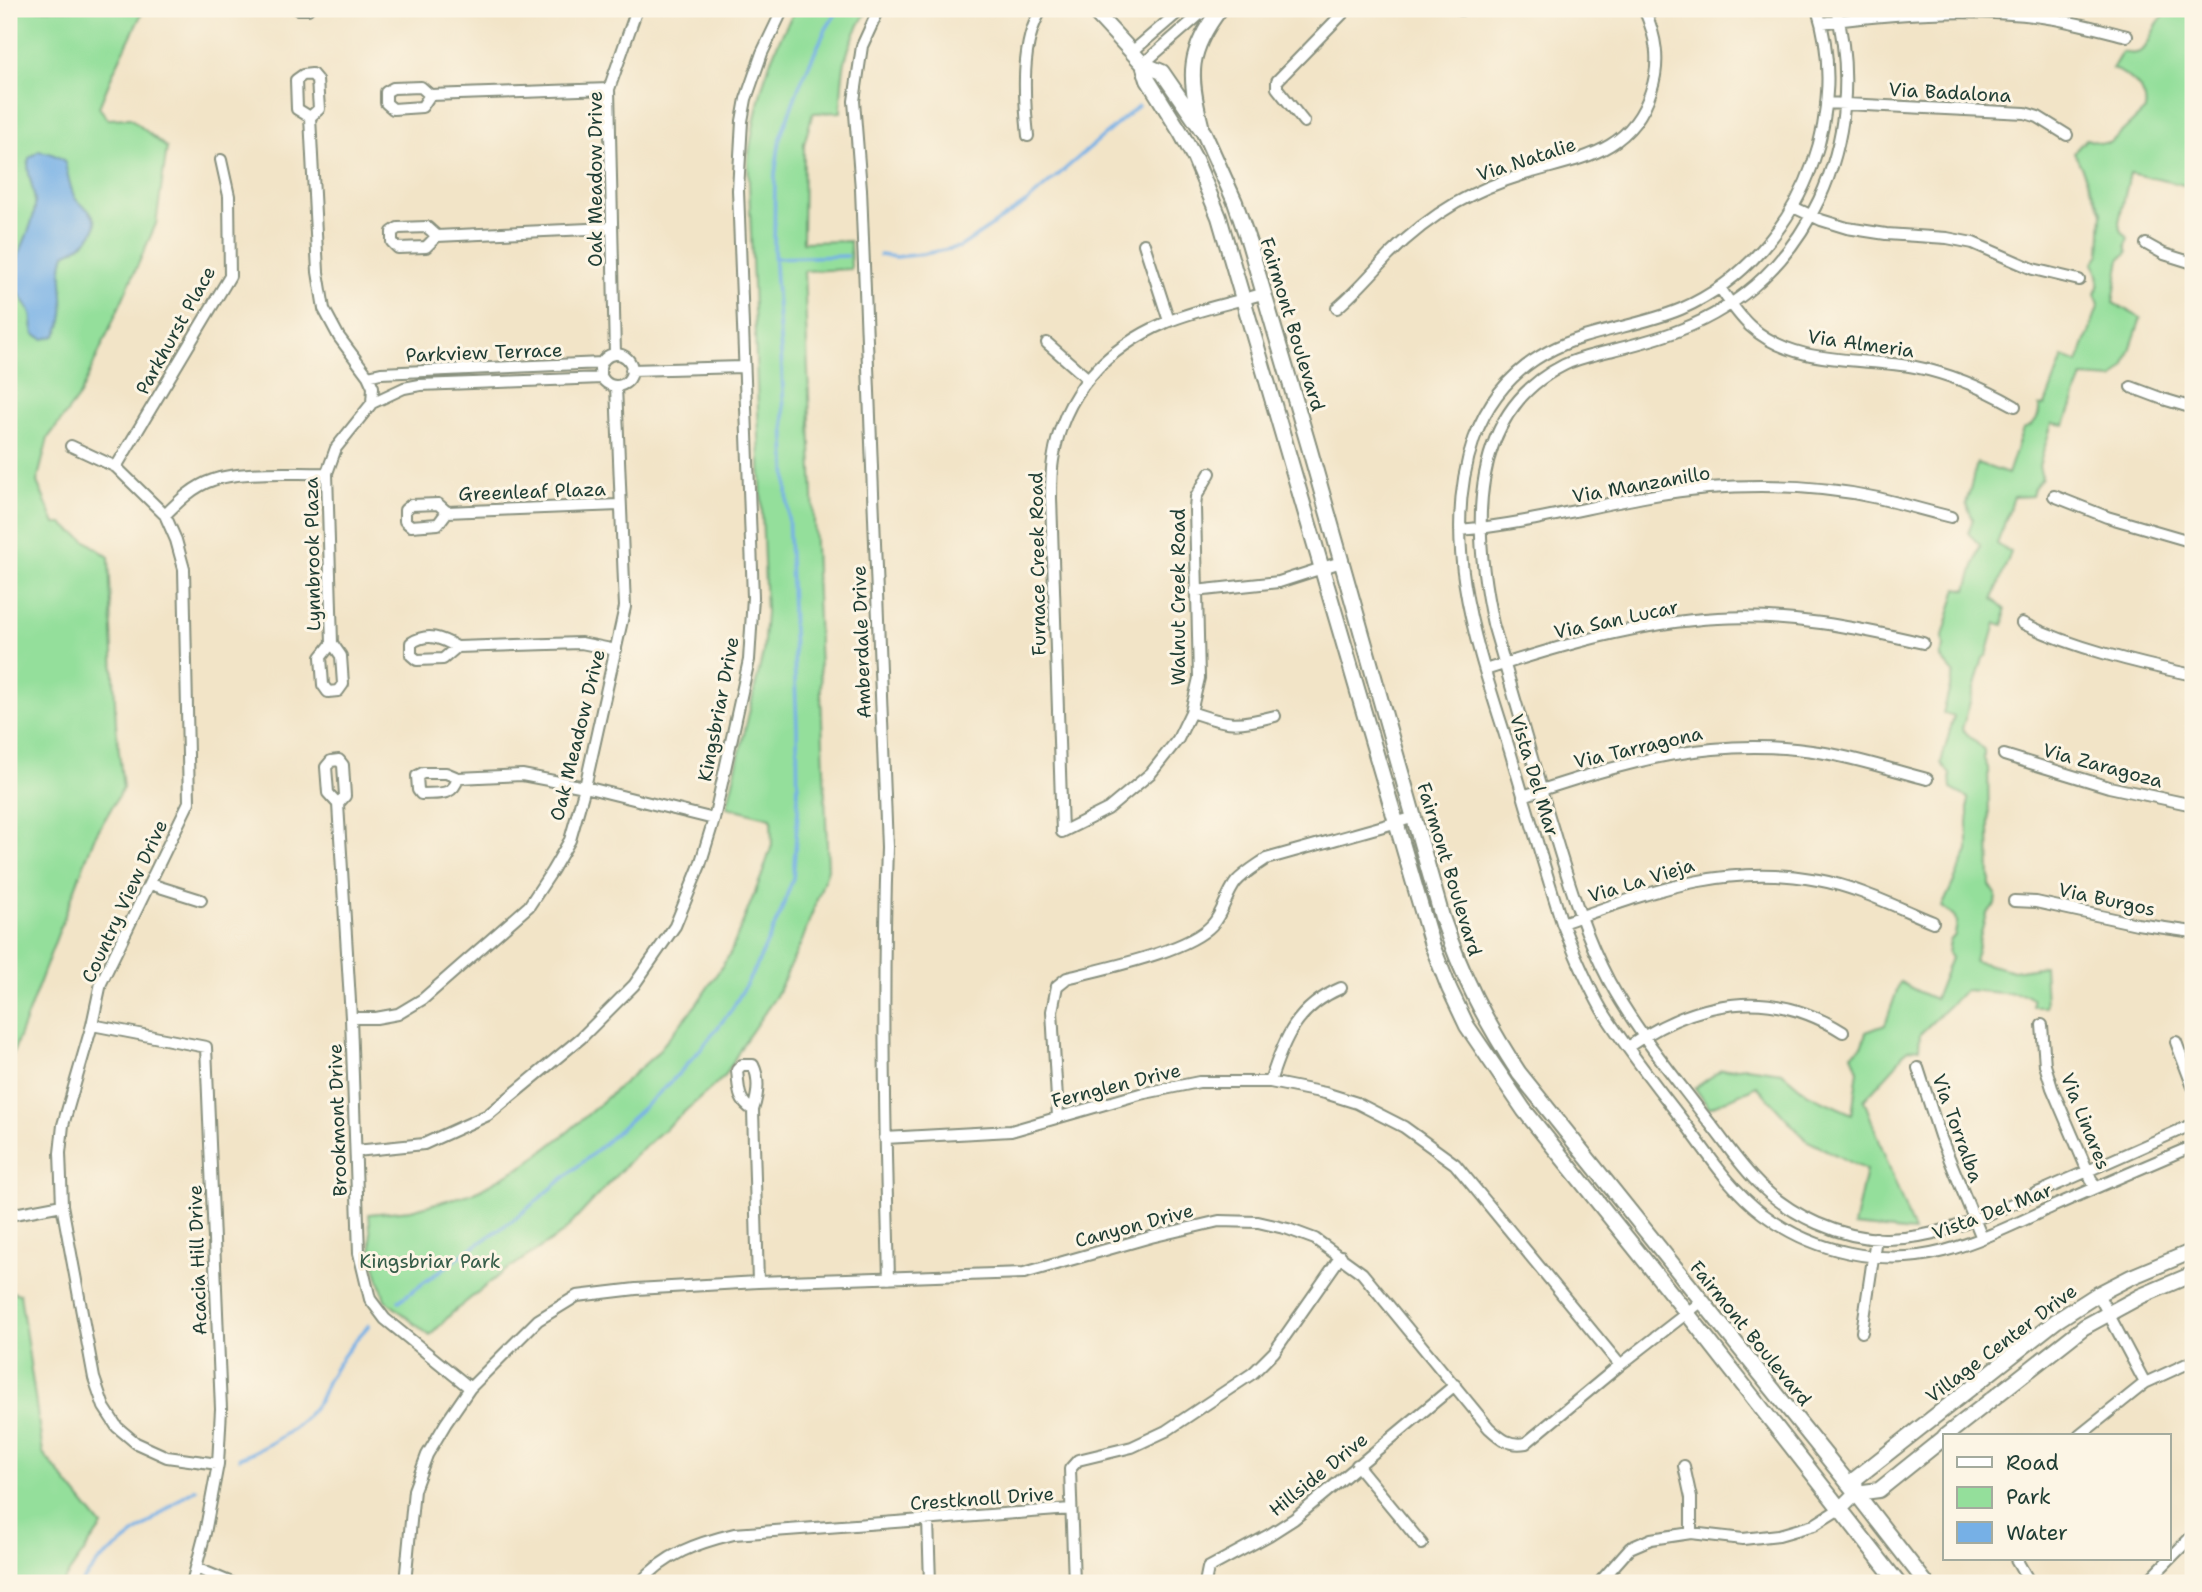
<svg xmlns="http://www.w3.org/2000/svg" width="2202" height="1592" font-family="'Shantell Sans',sans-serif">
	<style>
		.green { fill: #94df9b; stroke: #5a8e68; stroke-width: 2 }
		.water { fill: #76b0e6; stroke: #4a768d; stroke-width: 2 }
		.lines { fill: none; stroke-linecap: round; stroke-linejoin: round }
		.stream { stroke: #76b0e6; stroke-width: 3.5 }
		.minor-casing { stroke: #88907e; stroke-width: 14 }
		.major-casing { stroke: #88907e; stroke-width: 18 }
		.minor { stroke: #fff; stroke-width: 10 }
		.major { stroke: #fff; stroke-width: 14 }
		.labels { text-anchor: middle; stroke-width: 6; stroke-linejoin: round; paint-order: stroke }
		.street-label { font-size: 19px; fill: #1f3d34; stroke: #fcf5e5 }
		.park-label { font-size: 19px; fill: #365d49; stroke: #fcf5e5 }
	</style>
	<rect width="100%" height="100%" fill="#fcf5e5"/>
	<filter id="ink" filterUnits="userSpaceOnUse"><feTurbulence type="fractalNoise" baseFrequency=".0143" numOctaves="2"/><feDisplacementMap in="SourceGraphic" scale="14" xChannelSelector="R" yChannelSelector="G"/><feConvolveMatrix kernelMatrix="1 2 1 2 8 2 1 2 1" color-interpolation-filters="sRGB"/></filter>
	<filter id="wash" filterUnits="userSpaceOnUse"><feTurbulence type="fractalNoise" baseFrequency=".00686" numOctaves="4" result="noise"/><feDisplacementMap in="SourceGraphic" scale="28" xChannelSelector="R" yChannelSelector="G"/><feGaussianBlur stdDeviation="1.57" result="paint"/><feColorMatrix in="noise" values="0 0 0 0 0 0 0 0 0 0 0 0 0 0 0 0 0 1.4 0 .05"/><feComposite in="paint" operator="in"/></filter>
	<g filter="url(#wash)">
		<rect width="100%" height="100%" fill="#f2e4c7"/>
		<!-- green -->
		<path class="green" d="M9,9h135l-30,62 -15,36 9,12 22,-1 37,30 -11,76 -76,171 -32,43 -11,44 18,42h7l47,33 7,167 7,64 -29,50 -85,226z
			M796,9h72c-23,38 -27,59 -27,103l-28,1 -9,31 -1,98 47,-1 1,28 -47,2 24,598 -26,72 -26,55 -33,48 -18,32 -90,79 -72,78 -61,40 -50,40 -22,23 -45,-36 -13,-44 -3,-42 42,-4 62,-17 52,-28 44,-34 86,-76 41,-50 34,-51 32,-79 10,-30 -1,-27 -44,-11 36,-154 3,-41 -18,-452c8,-55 18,-103 48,-151z
			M2169,9h24v178l-63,-14 -11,49 1,7 8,9 -2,7 2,8 -8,5 -7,45 28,15 -17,50 -11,11 -31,-2 -17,48 -13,-2 -13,43 3,12 -8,10 -2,8 -18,1 -17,47 14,8 -18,47 12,11 -1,15 -8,-2 -9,32 -4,3 -21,71 22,21v9l4,9 2,117 6,9 -1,11 -9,9 -12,47 40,10 30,-5 2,41h-13v-8l-5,-4 -63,-5 -45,44 -1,14 -11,2 -5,4 -7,11 -32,35 50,132 -60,-6 12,-56 -60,-30 -49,-54 -48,22 -14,-20 26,-18 25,-3 36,5 26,22 44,20 6,-44 -6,-16c9,-5 12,-12 14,-22l19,-7 15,-43 19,10 16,7 16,-41 -3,-5 2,-12 5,-6 2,-13 -4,-7 -11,-8 26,-56v-53l-17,-9 -1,-15 -9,-11 13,-47 -11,-3 11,-40 -14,-16 4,-9 -1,-12 14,-48 10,2 13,-45 -12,-12 5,-14 -7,-15 11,-41 31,11 15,-45c11,-3 17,-11 16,-23l6,-1 18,-48 15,6 21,-59 -4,-10c6,-11 5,-20 -2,-30l7,-10 2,-42 -28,-60 12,-13 14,4h10l35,-33c4,-20 -17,-36 -33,-41l10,-17c24,6 24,-7 33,-24 4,-7 10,-13 14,-19z
			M9,1291l11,3 23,159 59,73 -40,57h-53z"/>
		<!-- water -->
		<path class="water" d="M39,151l11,2 14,7c4,12 5,27 11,38 4,6 12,9 16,15 16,18 -13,35 -26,41 -10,27 8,57 -10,82l-11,3 -9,-4c-4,-7 -2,-14 -4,-21 -3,-11 -13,-18 -16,-29 -6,-24 19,-54 20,-79 1,-16 -10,-32 -6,-48z"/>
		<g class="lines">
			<!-- stream -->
			<path class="stream" d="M880,255l16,2 27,-3 37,-7 67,-45 111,-96
				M775,258l72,-2
				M399,1301l60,-44 57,-39 80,-67 75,-69 30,-33 31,-40 24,-42 24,-53 13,-36 5,-67 -1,-83 -15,-360 -8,-117 1,-77 5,-36 20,-54 26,-55 13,-20
				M239,1458c29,-11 62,-30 79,-56 4,-6 6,-13 9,-20 11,-20 26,-40 42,-57
				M81,1583l17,-21 87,-67 11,-6"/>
		</g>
	</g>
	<g filter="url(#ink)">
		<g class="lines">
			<defs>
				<path id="minor" d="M298,9h10
					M879,9l-17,37 -8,55 7,88 26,658c-5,144 -2,287 2,431
					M1461,9v1
					M1817,9c16,49 13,106 -4,154 -22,63 -70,119 -132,146 -31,13 -64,18 -97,28 -53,16 -91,49 -110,102 -36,104 5,213 36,312 17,58 34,115 52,172 12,30 24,59 40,87 25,40 56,78 85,116 23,31 44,64 76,88 50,38 119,53 181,37 37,-10 73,-28 108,-44 47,-21 94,-41 141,-61
					M1836,9c34,129 -27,272 -156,321 -22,9 -47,15 -71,21 -15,4 -31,7 -45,14 -98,49 -91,168 -71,259 19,65 38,131 57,196 17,55 32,110 59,161 27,50 65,95 99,140 17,21 32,45 52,64 32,31 79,53 124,54 56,1 108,-27 158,-48 50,-22 101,-44 151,-67
					M1821,23c72,-10 149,-15 221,-6 29,4 57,12 85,19
					M1133,51l49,-42
					M1143,64l63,-55
					M430,95l-8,12 -29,2 -7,-6v-11l7,-4 28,-1 9,8 179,-6
					M1826,103l199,10 13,4 29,18
					M310,117l-13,-8 -1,-29 7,-5 9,-1 5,6 2,29 -9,8 8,155 6,37 15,28 29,39 5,11 -1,16 -36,45 -9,25 5,170 -11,14 2,28 5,7 10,-1 5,-7 -2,-28 -9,-13
					M1304,122l-27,-34v-7l70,-72
					M1028,136c-4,-38 -8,-94 14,-127
					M1793,207l28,13 26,8 39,6 61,4 26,5 60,26 46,11
					M437,236l-11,11 -28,1 -6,-6v-10l6,-4 29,-1 10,9 174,-8
					M1144,244l25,77
					M2146,244l18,10 29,9
					M1720,288c9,13 18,27 30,38 45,41 110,31 165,41 36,7 68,21 100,39
					M1337,308c19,-16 35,-35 52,-53 20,-20 43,-38 67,-52 21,-12 46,-22 69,-29 54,-16 106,-20 126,-83 10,-29 5,-55 -7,-82
					M1047,343l40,35
					M615,354l-6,-265 28,-80
					M600 370a16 16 0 1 1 32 0a16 16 0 1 1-32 0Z
					M631,370l112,-3
					M368,376l13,-3 221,-10
					M2131,387l32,12 30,9
					M372,403l32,-15 16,-3 182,-7
					M71,446l45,21 49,48 11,25 8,29 5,233 -88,181 -9,42 -29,100 -3,28 2,52 32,173 10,29 13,20 19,16 31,14 51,7
					M116,467l114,-191 -1,-80 -8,-36
					M1210,473l-14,24 -1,11 4,170 -8,34 -13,27 -27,34 -43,36 -46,23 -11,-334c0,-13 0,-26 2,-38 10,-67 53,-112 114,-138 31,-13 66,-19 98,-29
					M2054,496l53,21 86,25
					M447,512l-9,12 -27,2 -6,-5v-11l6,-5 27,-1 9,8 172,-7
					M165,515c14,-14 29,-29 48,-35 26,-10 84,-6 114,-7
					M1460,530c84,-7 165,-35 248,-42 56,-4 116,-2 170,10 25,6 49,13 73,19
					M1195,591l84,-9 62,-20
					M2022,623c53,25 114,40 171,52
					M457,647l-14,12 -26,1 -6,-5v-12c17,-11 30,-5 46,4l124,-4 35,7
					M1485,670c75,-24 154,-48 233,-52 69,-4 137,9 205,25
					M1191,712c37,13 45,14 84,4
					M2004,755l105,32 84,18
					M458,778c-5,19 -20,15 -37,16l-3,-4 -1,-14 6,-3h23l12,5 64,-3 63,12 129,32
					M1523,796c104,-34 191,-62 302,-43 34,6 68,17 102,26
					M338,804l-10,-11 -2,-26 5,-6 8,-1 4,5 2,31 -7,8 13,214 8,235 11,46 15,20 85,69
					M150,884l51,16
					M2014,901l22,1 101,22 56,8
					M1562,923c86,-30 162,-61 256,-43 40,7 78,27 115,42
					M351,1018h25l22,-4 25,-15 106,-93 23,-35 18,-31 15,-53 40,-180 -9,-221
					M92,1025l114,22 15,362 -3,55 -13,69 -13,50
					M2042,1025l3,40 7,23 43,100
					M2176,1042l17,45
					M1628,1047c68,-47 142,-61 215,-15
					M1918,1068l22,68 42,102
					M1270,1082c14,-44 27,-75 71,-94
					M753,1110c-16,-9 -14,-22 -16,-40l5,-5h11c7,14 5,30 0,45l5,172
					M1058,1117l-6,-106 5,-25 10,-8c38,-10 120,-26 145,-53 11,-12 14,-30 24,-43 8,-9 20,-16 30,-23l146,-41
					M885,1138l126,-7 129,-37 59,-12h71l55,11 32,10 47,24 51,37 165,201
					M356,1151l68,-7 64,-29 93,-77 53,-53 41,-59 25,-61 14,-46 35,-159 4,-63 -15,-407 4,-69 4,-22 16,-46 21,-44
					M9,1215l53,-10
					M2098,1294l47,89
					M1862,1332l14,-94
					M2079,1436l66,-53 48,-22
					M1357,1465l65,79
					M1684,1466l7,32v35
					M928,1520l2,63
					M2016,1559l14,24
					M196,1568l36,15
					M405,1583l9,-93 13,-35 19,-32 24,-35 68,-68 39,-24 59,-7 122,-7 266,-9 127,-36 68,-16 39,1 30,7 27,10 47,34 127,155c12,11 20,18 37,15l94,-78 81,-63
					M640,1583c25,-29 57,-40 94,-49l337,-25
					M1074,1583l-4,-114 8,-9 54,-13 34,-16 87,-58 21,-21 67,-96
					M1205,1583l3,-15 61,-33 25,-16 161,-134
					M1599,1583l31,-35 21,-9 40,-6 52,6 36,-4 35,-10 27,-17
					M2146,1583l47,-48"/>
				<path id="major" d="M1092,9l51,55 5,16 33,53 14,26 24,58 213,728 17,43 18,38 57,84 163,203 211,270
					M1143,64l19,8 42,61 31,69 14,41 60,204 133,470c20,59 43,104 77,156l337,420 70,90
					M1201,125c-13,-51 -13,-74 19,-116
					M1945,1436l139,-109 57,-31 52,-22
					M1856,1493l-1,-14 201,-158 42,-27 33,-17 62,-26
					M1841,1508l15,-15 23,-3 66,-53"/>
			</defs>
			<!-- minor casing -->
			<use href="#minor" class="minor-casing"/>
			<!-- major casing -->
			<use href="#major" class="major-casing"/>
			<!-- minor -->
			<use href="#minor" class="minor"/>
			<!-- major -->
			<use href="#major" class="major"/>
		</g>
	</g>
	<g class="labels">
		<!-- street labels -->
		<g class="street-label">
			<text transform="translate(1950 92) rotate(3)" y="7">Via Badalona</text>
			<text transform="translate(1526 159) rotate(-18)" y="7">Via Natalie</text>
			<text transform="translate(595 179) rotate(-90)" y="7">Oak Meadow Drive</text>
			<text transform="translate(1293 324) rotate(73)" y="7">Fairmont Boulevard</text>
			<text transform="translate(175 330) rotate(-61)" y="7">Parkhurst Place</text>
			<text transform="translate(1861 343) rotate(8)" y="7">Via Almeria</text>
			<text transform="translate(484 352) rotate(-2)" y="7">Parkview Terrace</text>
			<text transform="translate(1641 484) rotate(-10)" y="7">Via Manzanillo</text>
			<text transform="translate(532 491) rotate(-2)" y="7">Greenleaf Plaza</text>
			<text transform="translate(312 554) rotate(-91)" y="7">Lynnbrook Plaza</text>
			<text transform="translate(1037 564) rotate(-91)" y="7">Furnace Creek Road</text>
			<text transform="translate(1178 597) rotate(-90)" y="7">Walnut Creek Road</text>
			<text transform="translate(1616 619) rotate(-12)" y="7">Via San Lucar</text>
			<text transform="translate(861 642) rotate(-92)" y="7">Amberdale Drive</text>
			<text transform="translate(718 709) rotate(-79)" y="7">Kingsbriar Drive</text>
			<text transform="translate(577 735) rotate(-76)" y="7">Oak Meadow Drive</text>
			<text transform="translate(1638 747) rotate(-13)" y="7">Via Tarragona</text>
			<text transform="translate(2103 765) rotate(15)" y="7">Via Zaragoza</text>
			<text transform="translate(1535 775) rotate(73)" y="7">Vista Del Mar</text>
			<text transform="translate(1450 869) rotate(73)" y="7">Fairmont Boulevard</text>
			<text transform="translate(1641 880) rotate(-17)" y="7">Via La Vieja</text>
			<text transform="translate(2107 899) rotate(12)" y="7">Via Burgos</text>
			<text transform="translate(124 901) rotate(-65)" y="7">Country View Drive</text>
			<text transform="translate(1116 1085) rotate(-14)" y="7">Fernglen Drive</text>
			<text transform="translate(337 1120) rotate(-92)" y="7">Brookmont Drive</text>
			<text transform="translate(2086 1121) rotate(68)" y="7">Via Linares</text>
			<text transform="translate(1958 1128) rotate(70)" y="7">Via Torralba</text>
			<text transform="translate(1992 1211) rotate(-21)" y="7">Vista Del Mar</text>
			<text transform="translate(1134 1225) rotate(-15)" y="7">Canyon Drive</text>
			<text transform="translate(197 1260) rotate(-92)" y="7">Acacia Hill Drive</text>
			<text transform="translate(1751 1333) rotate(51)" y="7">Fairmont Boulevard</text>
			<text transform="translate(2001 1343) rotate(-37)" y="7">Village Center Drive</text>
			<text transform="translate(1318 1474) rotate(-39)" y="7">Hillside Drive</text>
			<text transform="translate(982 1498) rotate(-4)" y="7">Crestknoll Drive</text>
		</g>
		<!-- park labels -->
		<g class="park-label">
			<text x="430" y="1268">Kingsbriar Park</text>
		</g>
	</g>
	<!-- margin -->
	<rect width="2202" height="1592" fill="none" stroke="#fcf5e5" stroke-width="35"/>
	<!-- legend -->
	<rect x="1943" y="1434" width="228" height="126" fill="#fcf5e5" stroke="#a4ab9e" stroke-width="2"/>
	<rect x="1957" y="1457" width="35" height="10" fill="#ffffff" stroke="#a4ab9e" stroke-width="2"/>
	<text x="2006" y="1470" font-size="21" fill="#1f3d34">Road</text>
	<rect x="1957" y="1487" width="35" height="21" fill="#94df9b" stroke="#a4ab9e" stroke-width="2"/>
	<text x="2006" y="1504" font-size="21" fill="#1f3d34">Park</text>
	<rect x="1957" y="1522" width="35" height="21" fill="#76b0e6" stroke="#a4ab9e" stroke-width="2"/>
	<text x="2006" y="1540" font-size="21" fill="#1f3d34">Water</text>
</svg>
